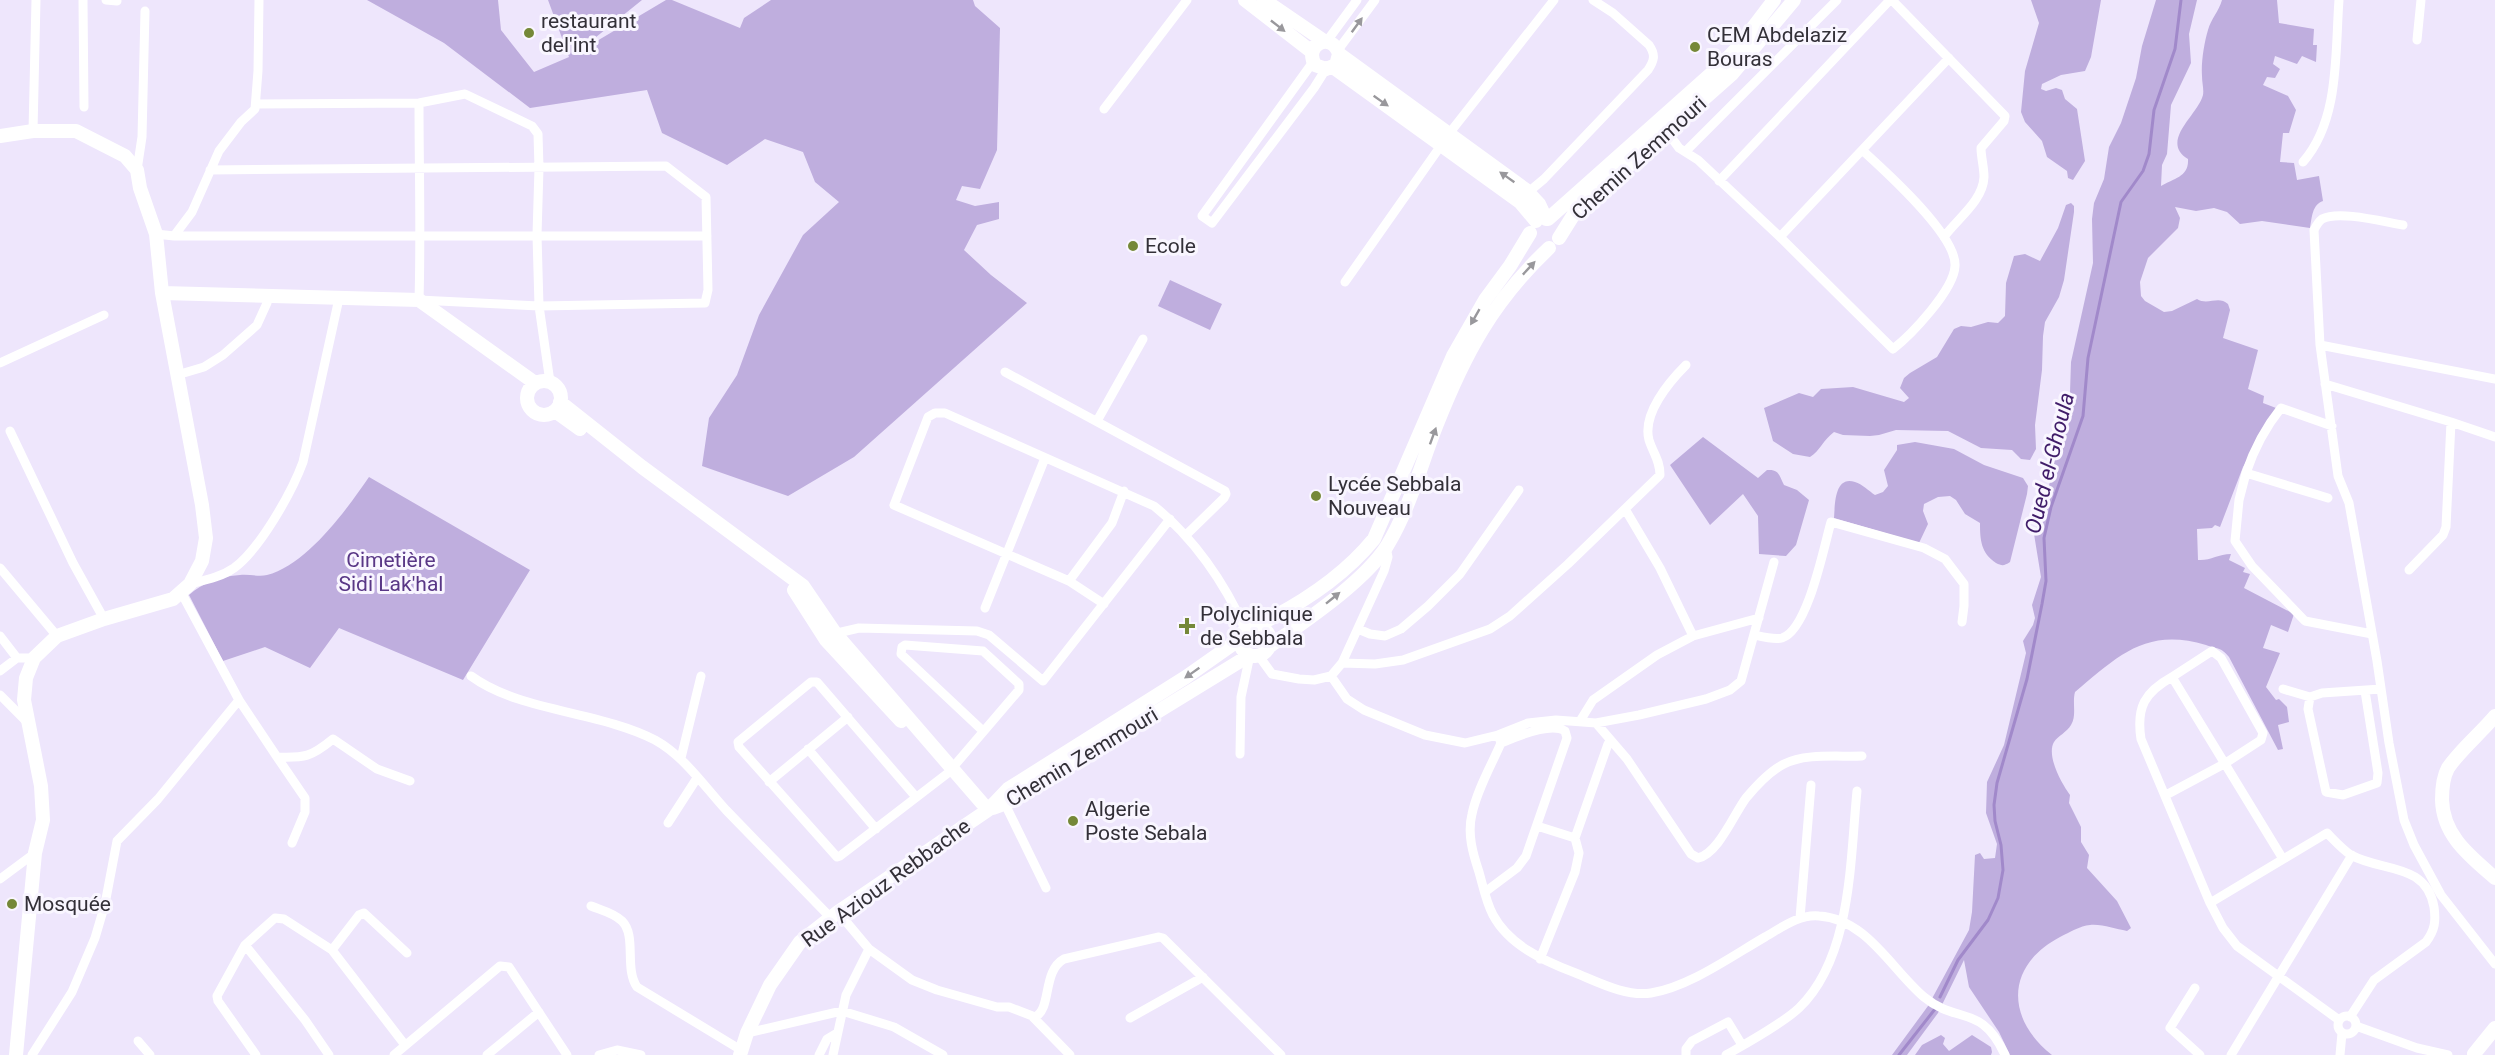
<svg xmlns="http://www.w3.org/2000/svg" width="2495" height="1055" font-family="Roboto,sans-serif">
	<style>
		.green { fill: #bfaede }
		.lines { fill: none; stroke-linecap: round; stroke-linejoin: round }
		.stream { stroke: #a189ca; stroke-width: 3 }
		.street { stroke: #fff; stroke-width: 9 }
		.secondary { stroke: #fff; stroke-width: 14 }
		.oneway { fill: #99989c }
		.poi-dot { fill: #758838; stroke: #f9f6ff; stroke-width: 2 }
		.labels { text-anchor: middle; stroke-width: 6; stroke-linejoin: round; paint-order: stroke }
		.poi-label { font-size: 21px; fill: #333038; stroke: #f9f6ff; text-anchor: start }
		.street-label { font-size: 21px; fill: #333038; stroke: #f9f6ff }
		.park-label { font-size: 21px; fill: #593786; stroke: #f9f6ff }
		.water-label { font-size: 22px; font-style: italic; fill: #401c69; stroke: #f9f6ff }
	</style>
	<rect width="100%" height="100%" fill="#eee6fc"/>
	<!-- green -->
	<path class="green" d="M367,0h131l3,30 33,42 35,-15 -21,-57h94l-67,54 91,-54h6l68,28 4,-10 27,-18h202l2,6 25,22 -3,122 -17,39 -18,-3 -6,14 19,6 24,-4v17l-22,6 -13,25 27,25 36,28 -173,154 -66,39 -86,-30 7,-48 28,-43 22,-60 44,-80 36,-33 -24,-20 -12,-30 -38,-13 -38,26 -65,-32 -15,-43 -117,18 -86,-65z
		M2031,0h70l-10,57 -6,14 -24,4 -19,9 -1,5 5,2 10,-3 6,2 3,9 12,10 8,52 -12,19 -5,-2 -1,-7 -20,-14 -5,-16 -17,-19 -4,-10 4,-41 14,-48z
		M2156,0h41l-8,34 2,29 -20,42 -4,49 -5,11 -1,21c13,-8 28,-9 27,-27 -29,-18 10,-44 15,-64 1,-6 -1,-12 -1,-19 -1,-13 2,-33 6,-46 3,-11 11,-19 14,-30h55l2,23 35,6 -1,16h4l-1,17 -14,-6 -5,8 -22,-8 -2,8 7,5 -5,9 -8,-1 -4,8 25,11 8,14 -7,23h-6l-3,29 14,1 3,17 22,-4 4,25c-11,4 -11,16 -13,27l-48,-7 -22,3 -13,-12 -13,-4 -18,3 -21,-4 5,11 -2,10 -30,30 -8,24 1,14 4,5 19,11 8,-1 25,-12c11,7 21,-4 31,5l2,6 -7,28 35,12 -10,39 16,7 -1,7 13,5 -33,59 -23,60 -5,-2 -3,3 -15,1 1,31c12,1 20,-6 33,-6l-2,6 16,8 -2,4 7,2 -6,14 50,26 -6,18 -17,-7 -8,23 17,5 -14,34 10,13 3,-1 8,8 2,15 -11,3 5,24 -5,1 -49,-93c-8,-10 -12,-8 -23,-12 -60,-18 -88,11 -131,47 -3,11 2,23 -4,33 -4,7 -13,11 -17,17 -8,14 8,42 16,53l-1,8 12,24v15l8,13 -2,13 30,33 14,27 -4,3c-12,-2 -24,-7 -37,-6 -10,1 -20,7 -30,12 -55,29 -54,82 -8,118h-42l-11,-23 -30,-45 -5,-27 -26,53 -31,42h-15l36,-49 41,-76 3,-18 3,-57 5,-2 4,6 11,-1 2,-14 -11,-31 1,-31 17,-37 22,-92 -3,-12 10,-16 2,-7 -3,-13 9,-28 -7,-43 20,-65 -9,-6 10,-11 14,-29 2,-61 22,-99 -1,-44 2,-16 10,-24 5,-32 12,-24 15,-45 6,-32z
		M2071,203l3,3v6l-10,68 -5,17 -14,25 -2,14 -1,34 -7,55 1,24 -6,11 -9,-1 -9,-9 -31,-2 -33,-17 -52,-1 -17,5 -9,1 -27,-1 -9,-3c-11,8 -14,19 -24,25l-17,-3 -20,-13 -9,-33 35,-15 14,4 8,-8 32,-2 51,15 5,-4 -9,-10 4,-10 6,-5 27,-16 17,-28 7,-3 10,1 17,-5 10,1 7,-7 1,-33 8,-27 11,-2 15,7 18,-33 8,-23z
		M1170,280l52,24 -12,26 -52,-24z
		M1703,437l55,41 9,-8c12,-1 12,5 17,15l13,5 12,10 -13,45 -10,11 -27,-2 -1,-38 -15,-22 -33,31 -40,-60z
		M1915,442l39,7 30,16 39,13 5,8 -1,8 -17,68c-6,4 -8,4 -14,1 -15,-10 -16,-23 -16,-40l-15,-9 -9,-14 -6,-4 -12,1 -14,7 -1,7 5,13 -9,19 -85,-25c1,-12 0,-43 21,-36 7,2 14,9 20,13l8,-3 5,-6 -4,-16 13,-20v-5z
		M369,477l161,93 -67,110 -124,-52 -29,40 -45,-21 -42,14 -34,-66c13,-12 32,-19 51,-20 9,-1 19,2 27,0 40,-10 80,-66 102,-98z
		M1941,1035l4,3 -2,6 6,7 23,-16 19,12 1,5 -1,3h-76l7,-10z"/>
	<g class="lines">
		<!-- stream -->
		<path class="stream" d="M1940,997l18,-37 30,-40 10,-22 5,-28 -2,-25 -6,-24 -1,-16 3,-22 30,-104 15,-75 4,-23 -2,-43 7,-31 32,-91 5,-58 33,-156 22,-31 6,-17 5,-44 21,-61 6,-49
			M1899,1055l36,-46"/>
		<!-- street -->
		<path class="street" d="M83,0l1,107
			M106,0l11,1
			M1892,0l113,116 -1,5 -23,27c0,9 3,19 3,29 -1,24 -27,42 -40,60
			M2417,40l4,-40
			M1327,41l30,-41
			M1338,50l37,-50
			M1313,62l-111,154 10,7 102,-135 12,-19
			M256,104l163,-1 46,-9 67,32 6,8 1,34 -2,67 2,71 11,76
			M1104,109l83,-109
			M33,131l3,-131
			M1668,133l11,15 19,12 82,77 113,112c18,-14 61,-59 62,-83 2,-31 -70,-95 -93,-116
			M1448,135l106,-135
			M1686,151l151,-151
			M2303,162c37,-42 32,-110 36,-162
			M137,170l5,-33 3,-126
			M210,170l456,-4 40,31 2,93 -3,13 -166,3 -120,-6c2,-66 0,-131 0,-197
			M1719,181l171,-181
			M1526,190l6,-1 12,-10 104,-109c6,-9 8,-15 1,-25l-36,-32 -20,-13
			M2403,225c-19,-3 -64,-15 -81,-6 -4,3 -6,7 -8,11l6,115 18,131 11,27 28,158 12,82 15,77 10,25 27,50 54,69
			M156,234l18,2 18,-24 27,-61 22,-29 14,-13 3,-38 1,-71
			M174,236h533
			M1780,237l169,-179
			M1345,282l97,-138
			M2320,345l175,34
			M0,363l104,-48
			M1005,372l220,119 1,3 -2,4 -38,37
			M177,375l27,-8 19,-12 34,-30 10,-22
			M2325,384l126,38 44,15
			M1097,421l46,-82
			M10,431l63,132 31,56
			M2246,473l-7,27 -4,41 17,25 53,55 67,13
			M2328,498l-82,-25c8,-24 19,-45 35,-65l51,18
			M1625,509l35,59 33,68
			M0,568l57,68
			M2409,570l34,-35 3,-8 5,-105
			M1069,581l43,-58 12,-32
			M190,584c16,-4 31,-7 44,-16 26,-19 58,-76 69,-106l35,-159
			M181,592l58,108 38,57c28,1 34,0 56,-18l44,30 33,12
			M1104,604l-35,-23 -175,-76 34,-88 7,-4h10l209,93c39,31 71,77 91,123
			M985,608l60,-150
			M1358,629l12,5 15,2 16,-7 27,-23 32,-32 59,-84
			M833,634l26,-6 118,3 12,4 54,46 127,-162
			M1754,635c9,2 20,5 28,3 26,-8 42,-92 49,-116l93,26 21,11 19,25v22l-2,16
			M0,636l17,22h17
			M1259,656l13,18 27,5 15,1 17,-4 11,-13 42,-92 4,-14 -2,-10
			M1342,663l33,1 28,-4 87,-31 20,-13 58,-52 92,-89c0,-15 -7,-22 -11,-35 -7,-26 20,-58 37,-75
			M0,671l17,-13
			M471,676c49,36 128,35 184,64 29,16 49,46 71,70 35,36 70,72 105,108
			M1331,676l16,23 17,11 61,25 40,8 33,-8 30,-12 28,-3 40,3 43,-8 67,-16 24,-9 11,-9 33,-119
			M2283,689l27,8 12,-4 59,-4
			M0,695l27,27
			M2310,697l-2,12 18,83 17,3 34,-12 1,-10 -13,-82
			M1580,721l13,-21 64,-45 36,-19 66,-18
			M1596,723l31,36 64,95 7,4c20,-4 36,-44 48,-60 10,-12 24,-27 38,-34 21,-11 54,-7 78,-8
			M1498,735l3,8c-10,23 -24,47 -29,71 -5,20 1,40 7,58 4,14 7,30 14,43 16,30 51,46 80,57 23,9 52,25 78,21 38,-6 81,-37 114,-56 16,-9 34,-23 54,-21 48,3 72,53 105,81 34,28 57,6 81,58
			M808,749l68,80
			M1240,754l1,-57 9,-42
			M277,757l28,41v14l-13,31
			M681,758l20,-82
			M769,782l79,-65
			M2166,795l58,-31 37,-24 2,-7 -42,-75 -9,-7 -40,26
			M916,797l-99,-115h-6l-73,60 1,5 98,110 3,-1 108,-83 71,-83v-6l-36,-33 -78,-6 -3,2 -1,7 82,77
			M1005,804l41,84
			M668,823l29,-45
			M1537,826l38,12 4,15 -4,19 -35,87
			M1575,838l33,-94
			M2283,859l-111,-182c-27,15 -36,30 -31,62l69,164 13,25 14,18 102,74
			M0,879l35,-26
			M1485,892l32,-24 9,-12 41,-118 -2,-7c-14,-9 -50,6 -64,12
			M2210,903l117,-70c7,7 16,17 24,22 30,17 75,7 83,52 2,14 1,23 -8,35l-52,38 -24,37
			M591,906c10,4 23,7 31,15 15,15 2,47 15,66l104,63
			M838,912l31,37 43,31 25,10 60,17h12l26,10c17,-8 7,-46 29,-58l95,-22 4,1 118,117
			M1800,918l11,-133
			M245,945l60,75 24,35
			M332,950l27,-35 5,-2 43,40
			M2195,988l-25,40 30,27
			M1032,1016l38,39
			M2338 1025a9 9 0 1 1 18 0a9 9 0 1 1-18 0Z
			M1130,1018l73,-41
			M2356,1026l61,22 31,7
			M747,1033l95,-22 52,16 49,28
			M138,1041l12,14
			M32,1055l40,-63 23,-54 10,-34 12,-63 41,-42 81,-99
			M256,1055l-38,-54 -1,-5 28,-51 30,-27 9,1 48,31 73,95
			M394,1055l106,-89 9,1 58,88
			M487,1055l52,-43
			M599,1055l18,-5 24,5
			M819,1055l8,-16 10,-6
			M833,1055l13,-60 23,-46
			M1686,1055v-6l6,-8 36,-19 14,23
			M1726,1055c21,-12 56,-31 73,-47 53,-51 51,-148 58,-217
			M2231,1055l121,-200
			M2340,1055l2,-22"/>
		<!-- secondary -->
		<path class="secondary" d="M1245,0l67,52
			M1264,0l60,41
			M1339,54l-3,11 -10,4 -11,-4c-12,-21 17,-34 24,-11l187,136 13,14 7,15
			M1333,67l187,135 16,19
			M0,136l33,-5h43l49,25 12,14 3,18 16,46 6,59 40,212 4,33 -4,23 -12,23 -17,15 -69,20 -47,17 -23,22 -8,20 -2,22 17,86 2,34 -8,33 -19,202
			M1548,219l173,-154 18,-19 35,-46
			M1559,238l15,-24 158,-140 62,-74
			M162,293l257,7 116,83
			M527 398a17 17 0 1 1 34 0a17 17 0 1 1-34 0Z
			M560,402l82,65 161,119 32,47 153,177
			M555,411l25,18
			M794,590l32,50 75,81
			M1258,625c43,-21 85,-48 116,-86l79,-183 32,-56 25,-34 20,-33
			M1240 641a15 15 0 1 1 30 0a15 15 0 1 1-30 0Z
			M1270,646c35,-25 94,-64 117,-100 23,-38 34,-82 50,-122 28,-71 56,-123 112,-176
			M2495,716c-15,18 -34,33 -47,52 -5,9 -6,22 -6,32 1,36 28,56 53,78
			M993,808l19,-7 238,-146
			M2474,1054l21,-26
			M740,1055l7,-22 23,-48 30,-43 38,-30 150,-102 20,-21 178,-112 54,-38"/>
	</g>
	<!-- one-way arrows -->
	<defs><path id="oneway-solid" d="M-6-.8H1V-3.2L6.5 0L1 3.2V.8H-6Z" transform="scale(1.5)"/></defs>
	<g class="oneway">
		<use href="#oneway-solid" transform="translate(1357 25) rotate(-54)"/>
		<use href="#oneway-solid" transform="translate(1278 26) rotate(38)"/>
		<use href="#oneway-solid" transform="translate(1381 101) rotate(35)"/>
		<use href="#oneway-solid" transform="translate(1507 177) rotate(-145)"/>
		<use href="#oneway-solid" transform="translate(1529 268) rotate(-47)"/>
		<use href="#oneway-solid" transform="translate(1475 317) rotate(120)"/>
		<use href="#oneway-solid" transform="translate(1433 436) rotate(-70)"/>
		<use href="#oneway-solid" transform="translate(1333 598) rotate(-39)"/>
		<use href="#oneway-solid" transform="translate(1192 673) rotate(145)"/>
	</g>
	<!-- markers -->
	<g class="poi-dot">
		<circle cx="529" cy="33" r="6"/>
		<circle cx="1695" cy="47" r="6"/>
		<circle cx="1133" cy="246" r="6"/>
		<circle cx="1316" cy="496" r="6"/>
		<path d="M1184 617h6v6h6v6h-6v6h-6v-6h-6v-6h6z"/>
		<circle cx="1073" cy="821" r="6"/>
		<circle cx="12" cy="904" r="6"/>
	</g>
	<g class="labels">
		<!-- poi labels -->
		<g class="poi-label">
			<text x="541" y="28">restaurant<tspan x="541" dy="24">del'int</tspan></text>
			<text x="1707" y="42">CEM Abdelaziz<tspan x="1707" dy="24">Bouras</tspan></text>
			<text x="1145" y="253">Ecole</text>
			<text x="1328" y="491">Lycée Sebbala<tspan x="1328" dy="24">Nouveau</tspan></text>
			<text x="1200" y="621">Polyclinique<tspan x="1200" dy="24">de Sebbala</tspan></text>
			<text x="1085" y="816">Algerie<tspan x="1085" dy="24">Poste Sebala</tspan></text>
			<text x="24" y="911">Mosquée</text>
		</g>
		<!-- street labels -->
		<g class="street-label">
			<text transform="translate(1639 158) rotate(-42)" y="7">Chemin Zemmouri</text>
			<text transform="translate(1082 757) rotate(-31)" y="7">Chemin Zemmouri</text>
			<text transform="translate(886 883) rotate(-36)" y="7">Rue Aziouz Rebbache</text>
		</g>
		<!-- park labels -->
		<g class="park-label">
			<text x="391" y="567">Cimetière<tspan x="391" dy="24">Sidi Lak'hal</tspan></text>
		</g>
		<!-- water labels -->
		<g class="water-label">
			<text transform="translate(2049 463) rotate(-76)" y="8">Oued el-Ghoula</text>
		</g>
	</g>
</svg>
